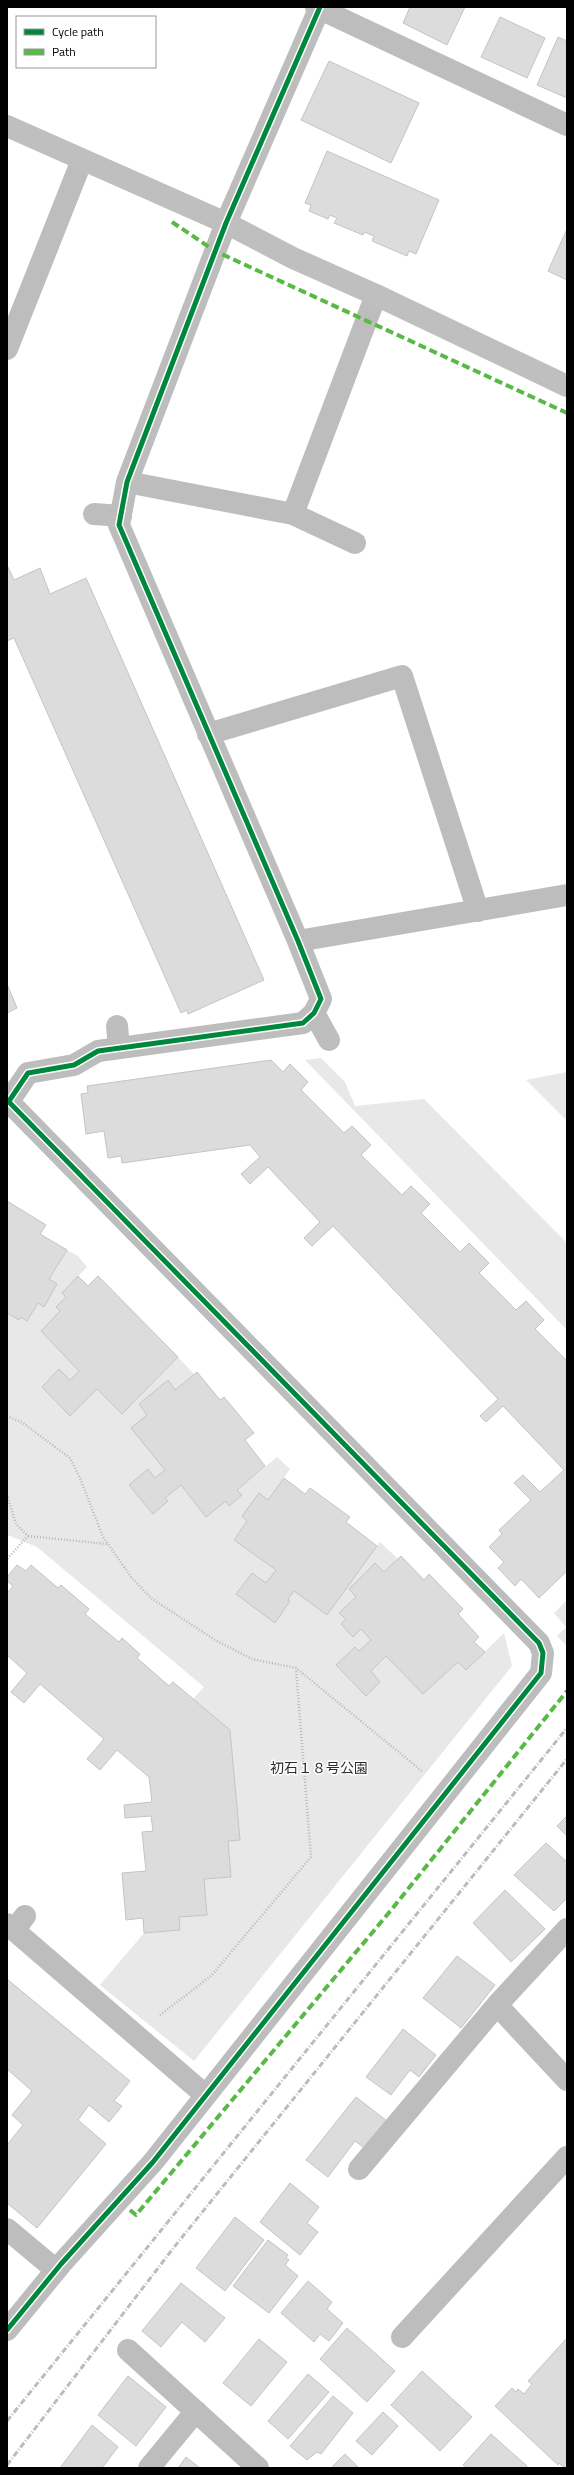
<svg xmlns="http://www.w3.org/2000/svg" width="574" height="2475" font-family="'Titillium Web','Noto Sans JP',sans-serif">
	<style>
		.green { fill: #e8e8e8 }
		.building { fill: #dcdcdc; stroke: #c4c4c4 }
		.lines { fill: none; stroke-linecap: round; stroke-linejoin: round }
		.path { stroke: #b8b8b8; stroke-width: 2.5; stroke-dasharray: 1 2; stroke-linecap: butt }
		.lane { stroke: #bdbdbd; stroke-width: 22 }
		.street { stroke: #bdbdbd; stroke-width: 22 }
		.secondary { stroke: #bfbfbf; stroke-width: 22 }
		.rail { stroke: #bdbdbd; stroke-width: 3; stroke-dasharray: 6 2 1 2; stroke-linecap: butt }
		.quiet { stroke: #58b947; stroke-width: 4; stroke-dasharray: 8 4; stroke-linecap: butt }
		.cycleway-casing { stroke: #fff; stroke-width: 8 }
		.cycleway { stroke: #00873e; stroke-width: 5 }
		.labels { text-anchor: middle; stroke-width: 3; stroke-linejoin: round; paint-order: stroke }
		.park-label { font-size: 14px; fill: #2d2d2d; stroke: #fff }
	</style>
	<rect width="100%" height="100%" fill="#fff"/>
	<!-- green -->
	<path class="green" d="M321,1058l24,24 10,24 69,-7 143,144v87l-262,-270z
		M567,1072v49l-41,-41z
		M67,1250l11,6 9,11 -25,26 4,4 -10,10 4,4 -19,20 38,40 -9,9 -11,-11 -17,18 28,29 27,-27 25,25 56,-57 16,17 -19,16 -7,-10 -29,24 8,11 18,55 -10,8 -7,-8 -19,15 24,28 15,-12 -3,-3 16,-13 25,32 20,-16 3,5 12,-11 -4,-5 40,-33 13,12 -22,31 -9,-6 -12,27 -13,18 42,31 -11,14 -13,-11 -16,21 39,28 15,-21 -2,-2 6,-8 33,24 53,-73 18,17 -14,13 -9,-8 -26,25 7,8 -16,16 6,6 -5,5 12,12 8,-7 10,11 -12,11 -4,-4 -19,18 30,31 14,-14 -9,-11 15,-15 37,38 35,-32 8,8 38,-37 8,33 -318,395 -94,-76 44,-52 36,-3 -1,-13 28,-3 -3,-35 27,-2 -3,-36 12,-1 -10,-110 -37,-31 11,-12 -167,-140 -30,-12v-222l12,7 2,-3 6,4 11,-18 6,3 13,-22 -8,-5z
		M567,1600v46l-10,-10 9,-9 -12,-14z"/>
	<!-- building -->
	<path class="building" d="M410,7h55l-18,38 -44,-22z
		M500,17l45,21 -18,40 -46,-21z
		M558,37l9,4v57l-30,-13z
		M329,61l90,42 -28,60 -90,-43z
		M327,151l112,49 -23,54 -7,-3 -2,5 -35,-15 2,-5 -10,-4 -1,3 -29,-12 3,-5 -7,-3 -2,4 -19,-8 2,-6 -6,-2z
		M567,229v51l-19,-9z
		M7,565l7,15 26,-12 10,26 36,-16 178,402 -76,34 -1,-4 -6,3 -167,-375 -7,3z
		M7,984l10,24 -10,5z
		M271,1060l12,12 7,-8 18,18 -7,8 43,43 8,-7 19,19 -10,10 41,40 9,-9 19,18 -9,9 39,39 9,-9 20,20 -10,10 37,37 10,-9 18,19 -9,9 32,32v210l-28,27 -18,-19 -6,7 -17,-18 6,-6 -15,-15 13,-13 -3,-4 32,-30 -17,-17 9,-8 17,17 24,-22 -61,-64 -17,16 -6,-6 18,-17 -165,-173 -21,20 -8,-8 16,-16 -52,-55 -18,17 -9,-10 19,-17 -10,-12 -128,18 -1,-7 -13,2 -4,-27 -18,3 -5,-40 7,-1 -1,-7z
		M7,1201l39,24 -6,9 27,16 -18,29 8,5 -13,23 -6,-4 -11,18 -6,-4 -2,3 -12,-7z
		M78,1276l10,10 10,-10 80,81 -56,57 -25,-25 -27,27 -28,-29 17,-18 11,11 9,-9 -38,-40 19,-20 -4,-4 10,-10 -4,-4z
		M197,1372l23,28 4,-3 30,36 -9,7 20,26 -28,24 5,5 -13,11 -3,-5 -20,16 -25,-32 -16,13 3,3 -15,13 -24,-29 19,-16 7,9 10,-8 -34,-42 16,-13 -8,-11 29,-24 7,10z
		M284,1478l21,16 5,-6 40,29 -4,5 31,24 -50,69 -33,-24 -6,8 2,2 -15,22 -39,-29 16,-21 14,10 10,-13 -42,-30 13,-19 -5,-5 17,-23 9,7z
		M401,1556l23,24 5,-6 34,35 -5,5 21,23 -5,5 11,10 -19,18 -8,-8 -35,32 -37,-38 -15,15 9,11 -14,14 -30,-31 19,-18 4,4 12,-11 -10,-11 -8,8 -12,-13 5,-5 -7,-6 17,-16 -7,-8 26,-26 9,9z
		M17,1565l9,6 5,-6 27,23 3,-3 28,24 -4,5 34,28 3,-4 18,16 -3,4 32,28 4,-4 57,48 10,110 -12,1 3,36 -27,2 3,36 -28,2 1,13 -36,3 -1,-15 -17,2 -4,-47 24,-2 -4,-39 11,-1 -2,-15 -26,2 -1,-13 28,-3 -3,-25 -32,-27 -17,20 -13,-11 17,-20 -64,-55 -16,19 -13,-11 16,-19 -20,-18v-62l6,-7 -6,-5v-4z
		M567,1816v20l-10,-10z
		M546,1843l21,19v36l-13,13 -40,-36z
		M505,1890l40,39 -34,33 -38,-39z
		M457,1956l38,29 -34,43 -38,-30z
		M7,1979l123,102 -16,20 8,5 -13,16 -20,-17 -11,15 28,24 -69,84 -30,-25v-58l16,-20 -11,-10 20,-24 -25,-22z
		M403,2029l33,26 -17,22 -9,-7 -19,25 -25,-18z
		M356,2097l31,24 -21,28 -11,-8 -27,36 -22,-17z
		M290,2183l29,24 -12,16 11,9 -18,23 -40,-33z
		M235,2217l29,23 -39,51 -29,-23z
		M268,2240l20,15 -2,3 3,2 -4,5 13,11 -29,37 -36,-27z
		M308,2281l24,21 -5,7 16,14 -14,18 -9,-7 -6,8 -33,-29z
		M181,2283l44,35 -20,24 -23,-20 -21,25 -19,-16z
		M347,2328l48,43 -28,31 -47,-43z
		M567,2338v129l-2,1 -6,-5 -1,2 -63,-59 17,-18 4,4 2,-3 6,5 8,-10 -4,-3z
		M259,2339l28,23 -36,44 -28,-23z
		M422,2371l50,46 -32,34 -49,-46z
		M308,2374l21,18 -41,47 -20,-18z
		M128,2376l38,31 -30,39 -38,-31z
		M333,2396l20,17 -32,41 -4,-2 -10,8 -17,-14z
		M383,2412l15,14 -26,29 -16,-14z
		M92,2425l26,22 -16,21h-42z
		M491,2434l36,32 -1,2h-59l-4,-3z
		M345,2454l14,14h-28z
		M186,2457l14,11h-22z"/>
	<g class="lines">
		<!-- path -->
		<path class="path" d="M7,1416l16,7 47,35 10,20 23,59 29,41 19,20 64,42 37,19 44,9 127,104
			M7,1494l9,30 12,12 -21,23
			M28,1536l79,8
			M160,2015l51,-39 100,-119 -15,-188"/>
		<!-- lane -->
		<path class="lane" d="M94,514l27,2
			M314,1013l15,27
			M117,1026l2,22
			M14,1930l11,-14
			M7,2229l49,41
			M402,2337l165,-180"/>
		<!-- street -->
		<path class="street" d="M316,7l251,118
			M7,349l75,-189
			M127,482l166,32 83,-219
			M293,514l62,29
			M208,734l194,-58 76,235
			M298,941l269,-46
			M7,1100l532,543 4,10 -2,20 -388,489 -92,102 -54,66
			M9,1101l19,-28 46,-8 24,-14 205,-28 11,-10 7,-14 -23,-58 -179,-416 8,-43 99,-259 94,-216
			M7,1924l197,170
			M567,1929l-70,76 70,75
			M359,2169l138,-164
			M128,2350l130,118
			M149,2468l47,-57"/>
		<!-- secondary -->
		<path class="secondary" d="M7,126l219,97 67,35 83,37 191,91"/>
		<!-- rail -->
		<path class="rail" d="M7,2421l560,-693
			M7,2465l168,-219 392,-487"/>
		<!-- quiet -->
		<path class="quiet" d="M172,222l43,29 352,162
			M130,2210l6,5 256,-306 175,-218"/>
		<defs>
			<path id="cycleway" d="M7,1100l532,543 4,10 -2,20 -388,489 -92,102 -54,66
				M9,1101l19,-28 46,-8 24,-14 205,-28 11,-10 7,-14 -23,-58 -179,-416 8,-43 99,-259 94,-216"/>
		</defs>
		<!-- cycleway casing -->
		<use href="#cycleway" class="cycleway-casing"/>
		<!-- cycleway -->
		<use href="#cycleway" class="cycleway"/>
	</g>
	<g class="labels">
		<!-- park labels -->
		<g class="park-label">
			<text x="319" y="1773">初石１８号公園</text>
		</g>
	</g>
	<!-- border -->
	<rect width="574" height="2475" fill="none" stroke="#000000" stroke-width="16"/>
	<!-- legend -->
	<rect x="16" y="16" width="140" height="52" fill="#ffffff" stroke="#999999"/>
	<rect x="24" y="29" width="20" height="6" fill="#00873e" stroke="#999999"/>
	<text x="52" y="36" font-size="12" fill="#000000">Cycle path</text>
	<rect x="24" y="49" width="20" height="6" fill="#58b947" stroke="#999999"/>
	<text x="52" y="56" font-size="12" fill="#000000">Path</text>
</svg>
